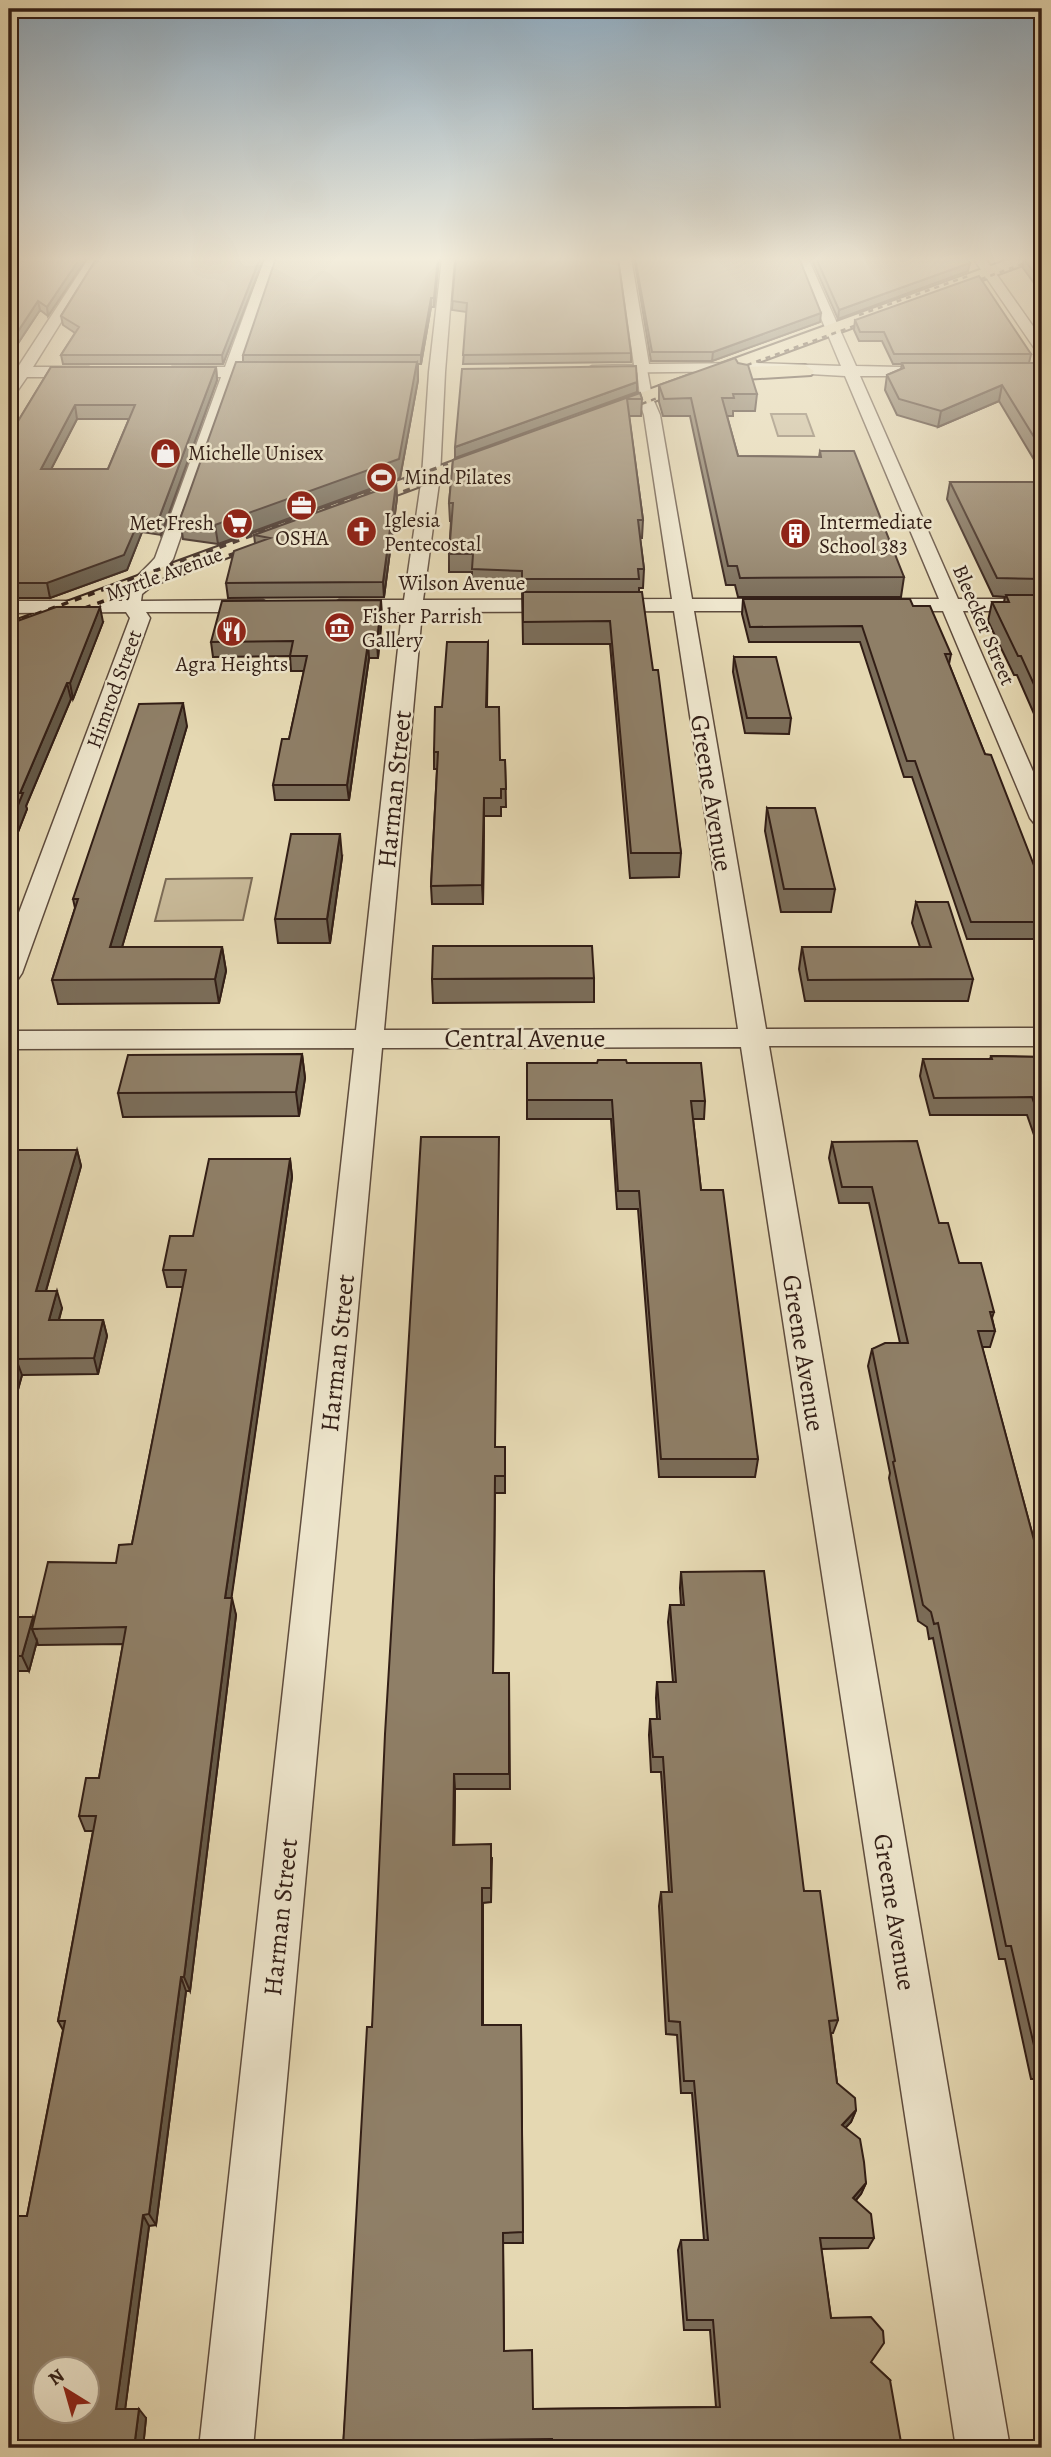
<svg xmlns="http://www.w3.org/2000/svg" width="1051" height="2457" font-family="Alegreya,serif">
	<style>
		.green { fill: #c7b897; stroke: #7c6b56; stroke-width: 2 }
		.lines { fill: none; stroke-linecap: round; stroke-linejoin: round }
		.pedestrian-casing { stroke: #5f4c3d; stroke-width: 3 }
		.minor-casing { stroke: #5f4c3d; stroke-width: 3 }
		.primary-casing { stroke: #321e16; stroke-width: 4 }
		.pedestrian { fill: #eee6cd; fill-rule: evenodd }
		.minor { fill: #eee6cd; fill-rule: evenodd }
		.primary { fill: #e5d8b2; fill-rule: evenodd }
		.rail-far1 { stroke: #321e16; stroke-width: 2.5; stroke-dasharray: 5 5; stroke-linecap: butt }
		.rail { stroke: #321e16; stroke-width: 3.5; stroke-dasharray: 7 7; stroke-linecap: butt }
		.wall { fill: #7b6d59; stroke: #321e16; stroke-width: 2; fill-rule: evenodd }
		.shaded-wall { fill: #645948; stroke: #321e16; stroke-width: 2 }
		.building { fill: #8f7f67; stroke: #321e16; stroke-width: 2; fill-rule: evenodd }
		.labels { text-anchor: middle; stroke-width: 5; stroke-linejoin: round; paint-order: stroke }
		.far-poi-label { font-size: 21px; fill: #321e16; stroke: #eee6cd; text-anchor: start }
		.far-street-label { font-size: 21px; fill: #321e16; stroke: #eee6cd }
		.street-label { font-size: 26px; fill: #321e16; stroke: #eee6cd }
	</style>
	<rect width="100%" height="100%" fill="#e5d8b2"/>
	<filter id="stains"><feTurbulence type="fractalNoise" baseFrequency=".00286" numOctaves="4"/><feColorMatrix values="0 0 0 0 .2 0 0 0 0 .09 0 0 0 0 .02 0 0 0 .5 -.17"/></filter>
	<radialGradient id="worn" r=".72"><stop offset=".6" stop-color="#630" stop-opacity="0"/><stop offset="1" stop-color="#630" stop-opacity=".3"/></radialGradient>
	<!-- green -->
	<path class="green" d="M771,414h35l8,22h-36z
		M252,878l-9,42 -88,1 11,-42z"/>
	<g class="lines">
		<defs>
			<path id="pedestrian" d="M642,366l5,3 5,28 -6,3 -6,-3 -3,-28z"/>
			<path id="minor" d="M89,258h12l-68,109h56l8,5 -8,5h-62l-9,13 -9,1 3,-14 -3,-1v-8l9,-1z
				M265,258h12l-37,109h35l8,5 -8,5h-39l-63,182 -20,26 -11,9 -1,7 122,-1 10,6 -10,6h-117l4,6 -128,355 -4,6 -9,2v-42l121,-321 -4,-6 -117,1v-12h113c1,-15 23,-31 33,-43l66,-181h-49l-8,-5 8,-5h53z
				M442,258h12l-9,114 -5,104 -17,124 249,-1 -28,-184 -6,-18 8,-5 5,2 9,21 32,184h92l10,6 -10,6h-90l72,418 276,-1v18h-273l241,1402h-54l-215,-1401 -359,1 -129,1400h-54l155,-1400 -345,1v-18l347,-1 46,-418h-63l-10,-6 10,-6h65l18,-124 7,-104zM674,611l64,418 -354,1 38,-418z
				M619,258h12l18,106 107,-1 85,3 -45,-108h12l48,108 88,2 3,3 -8,5h-79l98,223h84v12h-79l79,181v33l-8,-2 -4,-5 -87,-207h-72l-10,-6 10,-6h68l-94,-223 -89,-5 -169,2 -2,-3 7,-4 42,-1z
				M973,258h12l57,81v14l-5,-1z"/>
			<path id="primary" d="M1013,258h23l-2,3 -289,106 60,-2 9,6 -3,4 -67,4 -7,-2v-6l-138,50 -7,2 -10,-6 3,-4z
				M503,443l7,2 3,4 -3,4 -501,185v-15z"/>
		</defs>
		<!-- pedestrian casing -->
		<use href="#pedestrian" class="pedestrian-casing"/>
		<!-- minor casing -->
		<use href="#minor" class="minor-casing"/>
		<!-- primary casing -->
		<use href="#primary" class="primary-casing"/>
		<!-- pedestrian -->
		<use href="#pedestrian" class="pedestrian"/>
		<!-- minor -->
		<use href="#minor" class="minor"/>
		<!-- primary -->
		<use href="#primary" class="primary"/>
		<!-- rail-far1 -->
		<path class="rail-far1" d="M962,286l77,-28
			M859,315l112,-40
			M728,372l145,-53
			M623,411l53,-20"/>
		<!-- rail -->
		<path class="rail" d="M377,501l92,-33
			M71,613l181,-66
			M9,624l439,-160"/>
	</g>
	<!-- wall -->
	<path class="wall" d="M9,258h78l-39,58 -8,-6 -31,47z
		M97,258h167l-41,106h-160l-2,-9 14,-22 -12,-8 -2,-9z
		M439,258l-5,49h-3l-10,57h-3v16l-18,98 -182,66 -35,-5 -3,-20 63,-157v-7z
		M456,258l175,95v9l-168,2 4,-52 -15,-2z
		M634,258h165l21,64 -108,39h-61z
		M811,258h155l2,13 -130,48z
		M1042,258v36l-19,-26 1,-9z
		M855,320l176,34 -2,9 13,1v116l-4,-7 1,-5 -40,-67 -61,26 -41,-12 -12,-25 2,-15 14,-6 1,-5h-9l-11,-23h-23l-5,-11z
		M51,367h165l1,13 -56,155 -19,-3 -15,38 -77,28h-41v-162zM77,419h52l-21,50h-57z
		M659,385l98,9 -2,17h-22v5h-6l11,40 81,1 1,-6 84,126 -3,20h-163l-3,-12h-9l-36,-169h-27l-4,-14z
		M640,393l2,6 -1,17h-12l14,104 -1,18h-2l4,31 -1,19h-4v4l42,261 -2,24 -49,1 -20,-234h-87l-1,-54 -50,-2v-16h-23v-18l2,-33h-1l-1,-18 4,-43z
		M950,482h92v250l-25,-57h-3l-26,-54 4,-19h12l1,-5 -12,-1 -46,-97z
		M396,484l1,14 -13,99 -156,1 -2,-15 29,-40 -1,-8z
		M743,599l170,7 38,48 -2,10 36,90 57,132v53h-75l-55,-162h-8l-44,-135h-111l-7,-28z
		M382,615l-4,43h-9l-20,142h-74l-2,-15 16,-46 15,-68h-13l-1,-15 -77,1 -2,-15z
		M103,622l-30,77h-2l-45,107 1,3 -18,46v-231z
		M488,642l-1,65 13,53h5l1,47h-5v9h-17l-1,88h-51l-1,-18 6,-117h-3v-17l8,-45z
		M734,657l57,61 -2,16 -44,-1 -12,-61z
		M187,726l-65,221h100l4,24 -7,32 -161,1 -6,-24 23,-72 -2,-9z
		M767,808l68,81 -4,23h-50l-16,-81z
		M342,857l-12,86h-52l-3,-24z
		M916,902l57,77 -5,22h-163l-6,-32 3,-22h118l-8,-24z
		M594,978v24l-161,1 -1,-24z
		M302,1054l3,24 -6,38 -176,1 -5,-24z
		M991,1056l51,1v101l-15,-43h-97l-10,-39 3,-17h67z
		M527,1063h100l78,38 -1,18h-11l8,71 57,269 -3,18h-96l-21,-268h-21l-6,-90h-84z
		M832,1142l107,81 20,40 35,49 -2,6 3,13 -5,16h-8l60,223v509h-11l-26,-120h-6l-66,-321 -4,1 -2,-12 -9,-6 -29,-143 1,-5 -22,-107 4,-17 28,-6 -31,-140h-30l-10,-45z
		M9,1150h68l4,16 -35,125 16,17 -3,12h44l4,16 -9,38 -76,1 -13,47z
		M290,1159l2,18 -61,421 5,17 -46,376h-4l-30,234 -7,1 -24,183 21,9 -3,30h-134l18,-232 36,-186 -5,-9 35,-190h-8l-6,-15 20,-38 24,-134 -85,1 -1,-4 -8,30h-20v-54h24l1,3 82,-57 16,-19 51,-257h-16l-4,-17 30,-34z
		M496,1447h9v46h-10l-2,180h16l1,116h-55l-1,56 38,13 -1,44 -8,1v122h38l2,218h-20l1,108 29,58 183,-2 -6,-77h-26l-6,-80 3,-10h23l-12,-147h-11l-4,-58 -11,-1 -7,-128 2,-14h8l-8,-120h-10l-2,-37 1,-16h7l-1,-21 1,-16h16l-5,-60 2,-17h11l-1,-17 1,-16 123,319 34,129 -5,13h-2l6,50 19,27 -5,12 -6,6 21,55 -5,11 -5,6 18,38 -6,10 -47,1 10,69 40,45 19,17 -339,67 -208,1 29,-421z
		M1042,2258v29l-4,-23z"/>
	<!-- shaded-wall -->
	<path class="shaded-wall" d="M80,258h7l-39,58 -1,-9z
		M260,258h4l-41,106 -1,-9z
		M438,258h1l-5,49v-9z
		M970,263l-2,8 -130,48 1,-9z
		M431,298v9l-10,57v-9z
		M38,301l2,9 -31,47v-12z
		M821,313l-1,9 -108,39 1,-9z
		M417,362l1,18 -18,98 -182,66 -3,-19z
		M216,367l1,13 -56,155 -3,-14z
		M637,382v10l-182,66v-11z
		M1002,385l-3,16 -61,26 3,-16z
		M75,405l2,14 -33,64 -3,-14z
		M396,484l1,14 -13,99 -1,-15z
		M140,518l2,14 -15,38 -77,28 -3,-15z
		M381,600l1,15 -4,43 -1,-15z
		M100,607l3,15 -30,77 -3,-16z
		M368,643l1,15 -20,142 -2,-15z
		M67,683l4,16 -45,107 1,3 -18,46v-28l11,-34z
		M183,703l4,23 -72,245 -5,-24z
		M484,798v18l-1,88 -1,-19z
		M340,834l2,23 -12,86 -3,-24z
		M222,947l4,24 -7,32 -4,-24z
		M302,1054l3,24 -6,38 -3,-24z
		M77,1150l4,16 -40,142 -5,-17z
		M290,1159l2,18 -63,438 -4,-17z
		M57,1291l5,17 -8,28 -5,-16z
		M103,1320l4,16 -9,38 -4,-16z
		M16,1359l6,16 -13,47v-37z
		M9,1450l5,15 -5,20z
		M232,1598l4,17 -46,376 -6,-14z
		M33,1617l4,12h-5l5,12 -8,30 -7,-15z
		M454,1774l1,15 -1,70 -1,-14z
		M181,1977l5,14 -30,234 -7,-11z
		M856,2110l-5,12 -14,15 5,-12z
		M866,2183l-5,11 -13,15 5,-11z
		M143,2215l6,11 -25,192 -8,-9z
		M139,2409l7,9 -3,30h-9z"/>
	<!-- building -->
	<path class="building" d="M9,258h71l-33,49 -9,-6 -29,44z
		M97,258h163l-38,97h-161l18,-28 -18,-11z
		M276,258h162l-4,40h-3l-10,57h-178z
		M456,258h162l13,95 -168,2 4,-52 -15,-2z
		M635,258h164l22,55 -108,39h-61z
		M816,258h150l4,5 -131,47z
		M1028,258h14v25l-18,-24z
		M979,276l52,78h-137l-10,-22h-24l-5,-12z
		M735,358l3,5 10,2 9,29h-24l1,4h-12l16,58 83,1 -1,-6h34l50,126 -164,1 -3,-12h-9l-37,-168 -27,1 -5,-14z
		M236,362h181l-18,97 -184,66 -35,-6z
		M902,363h139l1,87 -40,-65 -61,26 -42,-12 -12,-24 17,-7z
		M636,366l1,16 -182,65 7,-78z
		M51,367h165l-58,154 -18,-3 -16,37 -77,28h-38v-147zM75,405h60l-27,64h-67z
		M640,393l2,6h-15l16,121h-5l6,49h-6l1,10h-117v-8l-50,-2 1,-15h-24l4,-51h-4l4,-43z
		M950,482h92v97l-45,-1z
		M396,484l-13,98 -157,1 8,-32 36,-13 -16,-3z
		M523,592h119l11,78h5l23,183h-50l-21,-232 -87,1z
		M1006,595h36v107l-21,-46h-3l-26,-54h17z
		M743,599h167l3,7h17l21,48h-6l40,100 6,1 51,131v36h-71l-56,-161h-8l-45,-135 -112,1z
		M381,600l-4,43h-9l-21,142h-74l9,-46h7l18,-83h-17l3,-15 -82,1 11,-41z
		M56,607h44l-30,76h-3l-47,110h3l-14,34v-203z
		M447,642h41l-2,65h13l1,53h5l1,29h-5v9h-17l-2,87 -51,1 7,-134h-4l1,-45h7z
		M734,657h42l15,61h-44z
		M183,703l-73,244h112l-7,32 -163,1 26,-81h-5l66,-195z
		M767,808h48l20,81h-51z
		M291,834h49l-13,85h-52z
		M916,902h32l25,77 -165,1 -6,-33h129z
		M433,946h159l2,32 -162,1z
		M302,1054l-6,38 -178,1 10,-38z
		M991,1056l51,1v69l-10,-29 -98,1 -11,-39h69z
		M598,1060h28l1,3h74l4,38h-14l10,89h22l35,269h-97l-22,-268h-21l-6,-91h-85v-37h70z
		M421,1137h78l-4,310h10v29h-10l-2,197h16v101h-55l-1,71 38,-1v44h-9v137h39l2,207 -20,1 1,118 28,-1 1,59 187,-2 -7,-87h-26l-6,-80h27l-14,-159h-10l-4,-59 -11,-1 -8,-129h11l-9,-135h-10l-3,-38h10l-3,-37h19l-6,-77h14l-3,-33 83,-1 40,320h16l18,129 -9,1 8,62 18,15 1,12 -14,15 18,14 4,23 2,21 -13,15 18,16 3,24h-54l11,80 40,-1 12,14 1,12 -13,19 19,18 12,68h-350v-9l-79,1v8h-130l24,-421h5l13,-293z
		M917,1141l22,82h9l11,40h22l13,49h-4l5,19h-17l64,239v497h-3l-28,-121h-5l-68,-323 -4,1 -3,-12 -8,-7 -30,-143 2,-1 -23,-112 13,-6h23l-36,-156h-30l-10,-45z
		M9,1150h68l-41,141h21l-8,29h54l-9,38 -78,1 -7,26z
		M209,1159h81l-65,439h7l-48,379h-3l-32,237 -6,1 -27,194h23l-5,39h-125v-232h18l38,-195h-7l38,-205h-17l7,-38h13l27,-151 -94,2 16,-67 68,1 3,-18 13,-1 54,-274h-23l7,-34h23zM46,2370h42v42h-42z
		M9,1617h24l-11,39h-13z"/>
	<!-- sky -->
	<linearGradient id="sky" x2="0" y2="1"><stop stop-color="#8ea9bd"/><stop offset="0.43" stop-color="#f3eddc"/><stop offset="1" stop-color="#f3eddc" stop-opacity="0"/></linearGradient>
	<rect width="1051" height="602" fill="url(#sky)"/>
	<!-- icons -->
	<defs>
		<symbol id="shop-disc" viewBox="-11 -11 22 22"><circle r="9.5" fill="#8f2418" stroke="#eee6cd"/><path d="M-5-2.5h2.3a2.7 3.5 0 0 1 5.4 0H5L5.5 6h-11ZM-1.5-2.5h3a1.5 2.3 0 0 0-3 0Z" fill="#fff"/></symbol>
		<symbol id="stadium-disc" viewBox="-11 -11 22 22"><circle r="9.5" fill="#8f2418" stroke="#eee6cd"/><path d="M0-5a6.5 5 0 1 0 0 10a6.5 5 0 1 0 0-10ZM-3.5-1.8h7v3.6h-7Z" fill="#fff"/></symbol>
		<symbol id="office-disc" viewBox="-11 -11 22 22"><circle r="9.5" fill="#8f2418" stroke="#eee6cd"/><path d="M-6-3h4V-5.5h4V-3h4V5H-6ZM-1-4.5V-3h2v-1.5ZM-6 0V1H6V0Z" fill="#fff"/></symbol>
		<symbol id="supermarket-disc" viewBox="-11 -11 22 22"><circle r="9.5" fill="#8f2418" stroke="#eee6cd"/><path d="M-6-5.5h2.5l.6 2H6L4.5 2H-2.5L-4.4-4H-6ZM-1.5 3.2a1.3 1.3 0 1 0 .1 0ZM3 3.2a1.3 1.3 0 1 0 .1 0Z" fill="#fff"/></symbol>
		<symbol id="church-disc" viewBox="-11 -11 22 22"><circle r="9.5" fill="#8f2418" stroke="#eee6cd"/><path d="M-1.2-6h2.4v3.5h3.3v2.4h-3.3V6h-2.4V-.1h-3.3v-2.4h3.3Z" fill="#fff"/></symbol>
		<symbol id="building-disc" viewBox="-11 -11 22 22"><circle r="9.5" fill="#8f2418" stroke="#eee6cd"/><path d="M-4-6H4V6H1V3H-1V6H-4ZM-2.5-4.3h1.7v1.8h-1.7ZM.8-4.3h1.7v1.8H.8ZM-2.5-1h1.7V.8h-1.7ZM.8-1h1.7V.8H.8Z" fill="#fff"/></symbol>
		<symbol id="museum-disc" viewBox="-11 -11 22 22"><circle r="9.5" fill="#8f2418" stroke="#eee6cd"/><path d="M0-6L6-3V-2H-6V-3ZM-5-1h2V3h-2ZM-1-1h2V3h-2ZM3-1h2V3H3ZM-6 4H6V6H-6Z" fill="#fff"/></symbol>
		<symbol id="restaurant-disc" viewBox="-11 -11 22 22"><circle r="9.5" fill="#8f2418" stroke="#eee6cd"/><path d="M-5-6h1v4h1v-4h1v4h1v-4h1v5L-1.5 .5V6h-2V.5L-5-1ZM5-6V6H3V1.5H1.5Q1.5-4 5-6Z" fill="#fff"/></symbol>
	</defs>
	<g fill-rule="evenodd">
		<use href="#shop-disc" x="148" y="436" width="35" height="35"/>
		<use href="#stadium-disc" x="364" y="460" width="35" height="35"/>
		<use href="#office-disc" x="284" y="488" width="35" height="35"/>
		<use href="#supermarket-disc" x="220" y="506" width="35" height="35"/>
		<use href="#church-disc" x="344" y="514" width="35" height="35"/>
		<use href="#building-disc" x="778" y="516" width="35" height="35"/>
		<use href="#museum-disc" x="322" y="610" width="35" height="35"/>
		<use href="#restaurant-disc" x="214" y="614" width="35" height="35"/>
	</g>
	<g class="labels">
		<!-- far-poi labels -->
		<g class="far-poi-label">
			<text x="188" y="460">Michelle Unisex</text>
			<text x="404" y="484">Mind Pilates</text>
			<text x="384" y="527">Iglesia<tspan x="384" dy="24">Pentecostal</tspan></text>
			<text x="819" y="529">Intermediate<tspan x="819" dy="24">School 383</tspan></text>
			<text x="214" y="530" text-anchor="end">Met Fresh</text>
			<text x="302" y="545" text-anchor="middle">OSHA</text>
			<text x="362" y="623">Fisher Parrish<tspan x="362" dy="24">Gallery</tspan></text>
			<text x="232" y="671" text-anchor="middle">Agra Heights</text>
		</g>
		<!-- far-street labels -->
		<g class="far-street-label">
			<text transform="translate(164 574) rotate(-20)" y="7">Myrtle Avenue</text>
			<text x="462" y="590">Wilson Avenue</text>
			<text transform="translate(984 625) rotate(67)" y="7">Bleecker Street</text>
			<text transform="translate(114 689) rotate(-70)" y="7">Himrod Street</text>
		</g>
		<!-- street labels -->
		<g class="street-label">
			<text transform="translate(394 789) rotate(-84)" y="9">Harman Street</text>
			<text transform="translate(712 793) rotate(81)" y="9">Greene Avenue</text>
			<text x="525" y="1047">Central Avenue</text>
			<text transform="translate(337 1353) rotate(-84)" y="9">Harman Street</text>
			<text transform="translate(804 1353) rotate(81)" y="9">Greene Avenue</text>
			<text transform="translate(895 1912) rotate(81)" y="9">Greene Avenue</text>
			<text transform="translate(280 1917) rotate(-84)" y="9">Harman Street</text>
		</g>
	</g>
	<!-- margin -->
	<rect width="1051" height="2457" fill="none" stroke="#e5d8b2" stroke-width="35"/>
	<rect x="10" y="10" width="1030" height="2436" fill="none" stroke="#321e16" stroke-width="3.5"/>
	<rect x="18" y="18" width="1016" height="2422" fill="none" stroke="#321e16" stroke-width="2"/>
	<!-- north arrow -->
	<g transform="translate(66 2390) rotate(323)"><circle r="33" fill="#eee6cd" stroke="#a39684" stroke-width="2"/>
	<path d="M0-5L12 26L0 18L-12 26Z" fill="#8f2418"/>
	<text y="-10" font-size="19" font-weight="bold" text-anchor="middle" fill="#321e16">N</text>
	</g>
	<rect width="100%" height="100%" filter="url(#stains)"/>
	<rect width="100%" height="100%" fill="url(#worn)"/>
</svg>
